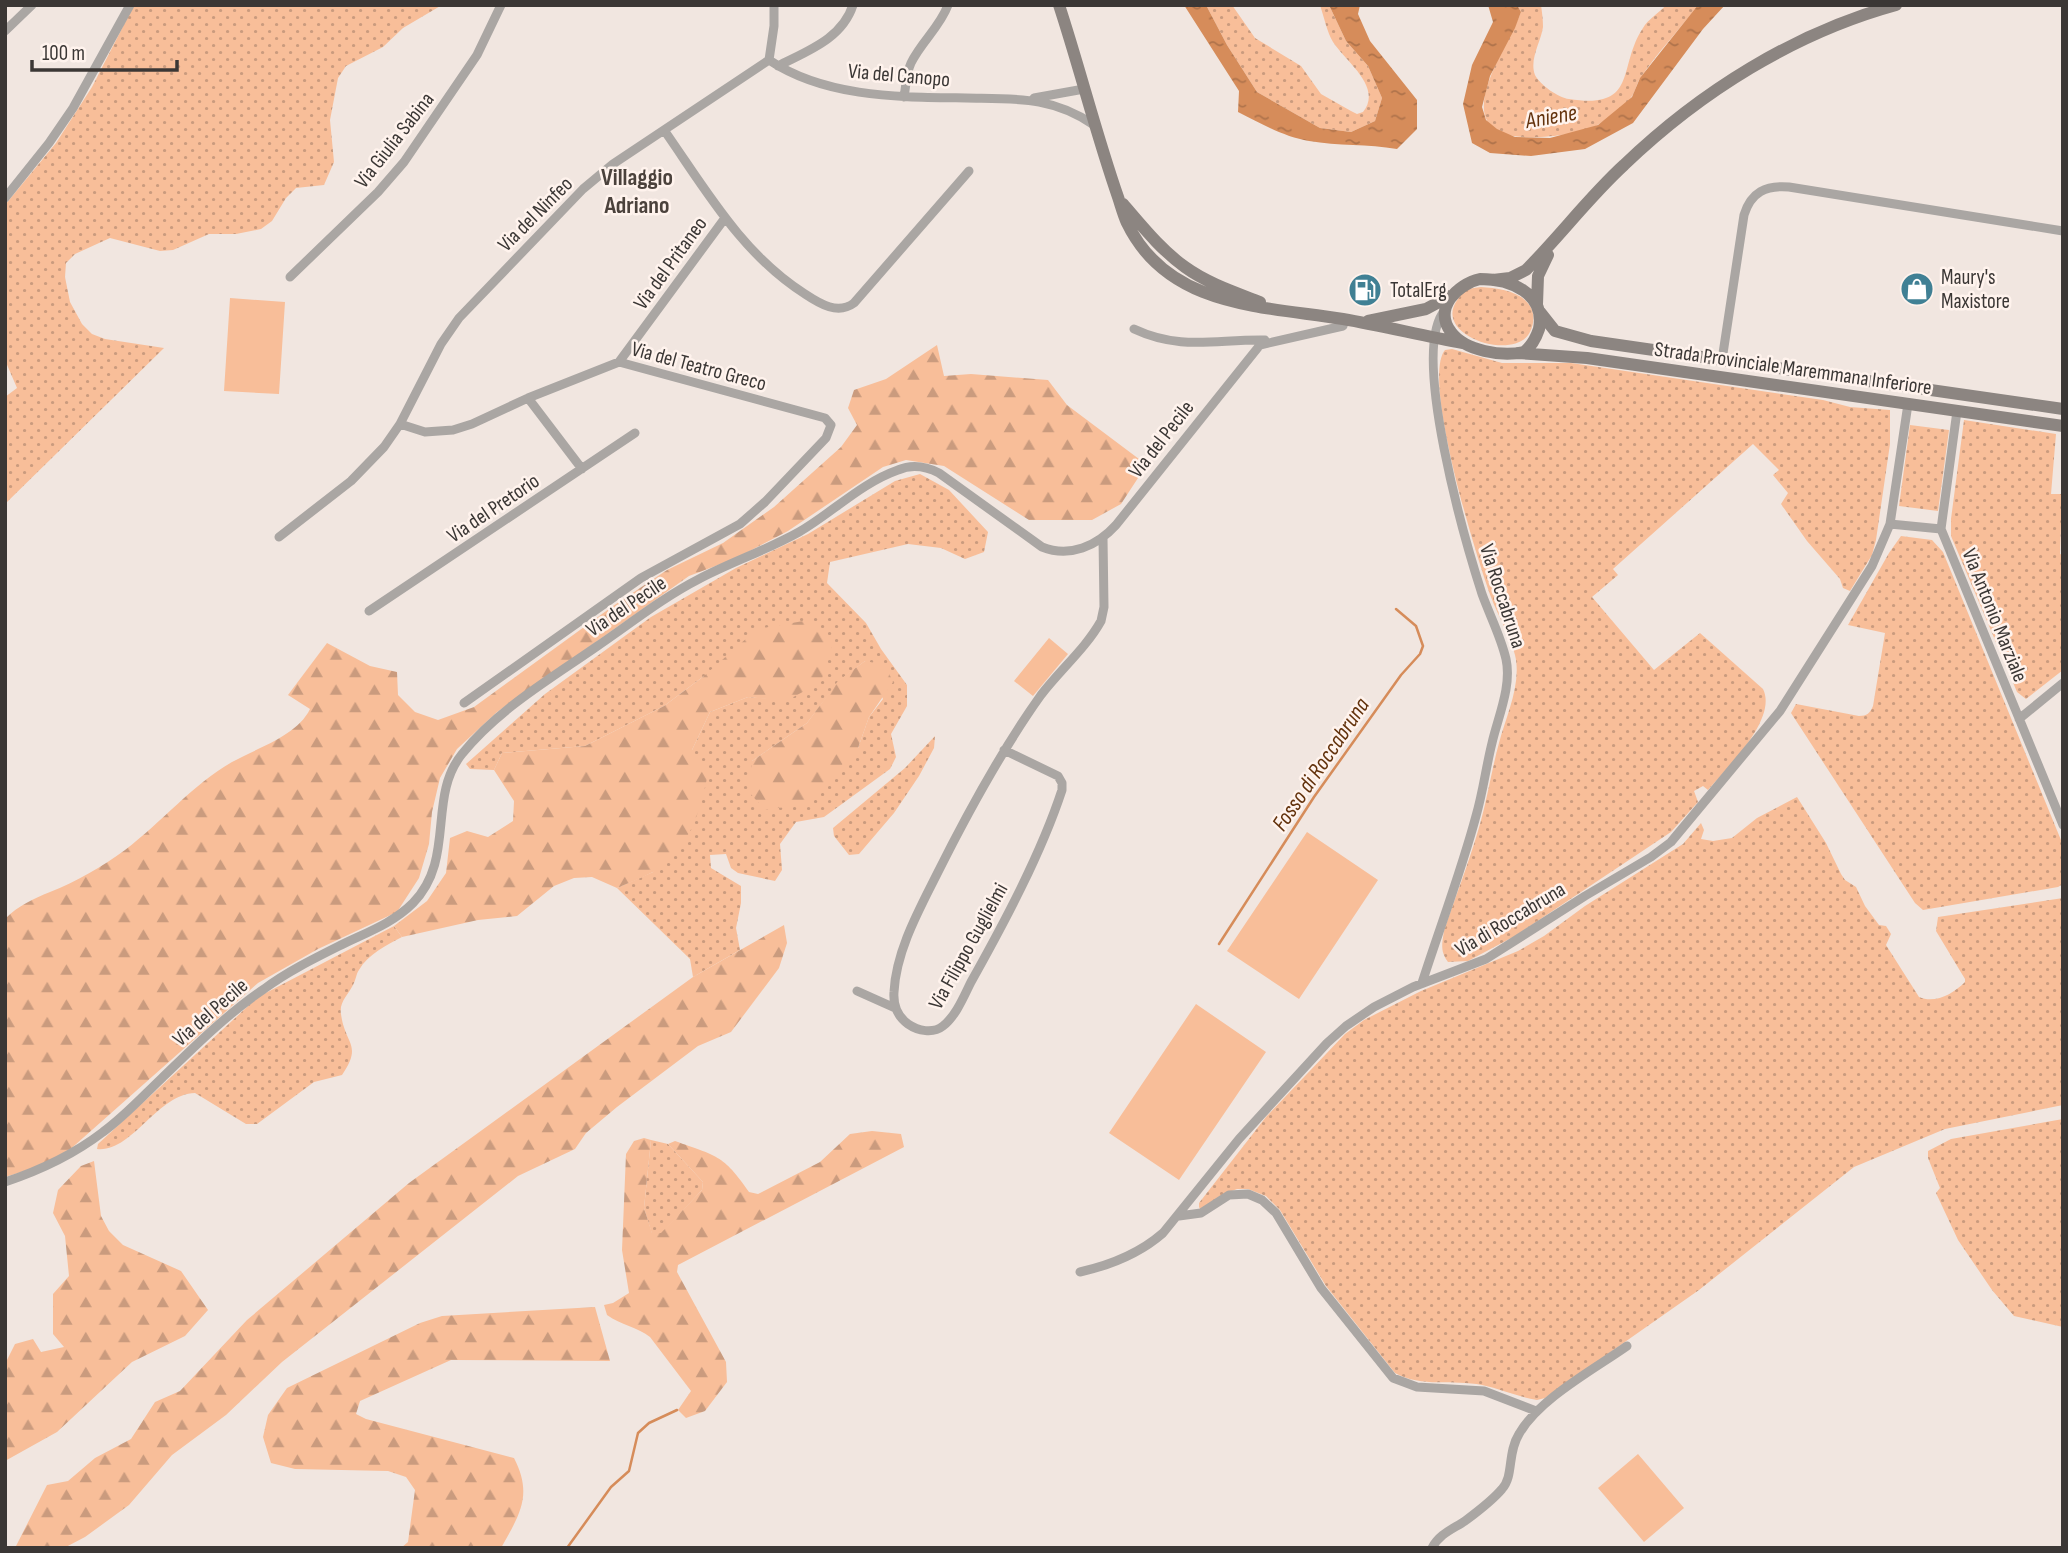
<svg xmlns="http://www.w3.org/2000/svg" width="2068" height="1553" font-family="'Sofia Sans Condensed',sans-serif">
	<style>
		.grass { fill: url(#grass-dots); fill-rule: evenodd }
		.forest { fill: url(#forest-firs) }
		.pitch { fill: #f8be99 }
		.water { fill: url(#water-ripples) }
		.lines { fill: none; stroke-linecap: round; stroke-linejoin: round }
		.stream { stroke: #d68c5a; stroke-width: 2.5 }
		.minor { stroke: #aaa6a3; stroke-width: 9 }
		.secondary { stroke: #8c8581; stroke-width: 12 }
		.labels { text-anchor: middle; stroke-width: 5; stroke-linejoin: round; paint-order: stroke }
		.street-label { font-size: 21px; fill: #3b3735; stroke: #fff3ed }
		.poi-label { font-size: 21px; fill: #3b3735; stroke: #fff3ed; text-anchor: start }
		.water-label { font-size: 23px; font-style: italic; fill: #63320c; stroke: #fff3ed }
		.quarter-label { font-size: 24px; font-weight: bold; fill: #4b423c; stroke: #fff3ed }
	</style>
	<defs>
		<pattern id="grass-dots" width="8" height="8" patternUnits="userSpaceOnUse" patternTransform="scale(1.75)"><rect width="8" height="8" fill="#f8be99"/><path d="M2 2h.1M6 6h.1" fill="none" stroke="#ca9b7e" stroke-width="1.8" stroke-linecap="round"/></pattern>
		<pattern id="forest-firs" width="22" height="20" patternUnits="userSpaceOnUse" patternTransform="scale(1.75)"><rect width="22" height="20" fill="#f8be99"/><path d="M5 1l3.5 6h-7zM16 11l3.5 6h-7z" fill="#ca9b7e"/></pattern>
		<pattern id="water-ripples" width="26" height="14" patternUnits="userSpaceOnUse" patternTransform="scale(1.75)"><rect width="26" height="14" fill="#d68c5a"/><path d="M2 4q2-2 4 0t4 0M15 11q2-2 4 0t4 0" fill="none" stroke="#af734b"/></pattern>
	</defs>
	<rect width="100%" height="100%" fill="#f1e6e0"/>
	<!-- grass -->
	<path class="grass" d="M134,5h308l-39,23 -20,19 -37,19 -8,12 -8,42 4,42 -10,23 -28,3 -10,10 -14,23 -11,8 -25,5h-27l-36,16 -13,1 -50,-13 -35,16 -9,9 -1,14 5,25 12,22 10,10 13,5 59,9 -159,156v-107l12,-9 -12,-28v-155l51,-62 36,-56z
		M1206,5h26l23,33 46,28 20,28 30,17 6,3 6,-2c20,-25 -17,-50 -30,-70 -6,-10 -9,-25 -13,-37h9l17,36 22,25 14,32 -7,23 -24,11 -31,-4 -63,-36 -30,-47z
		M1517,5h24c1,7 2,15 2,22 -2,15 -14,32 -8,48 5,10 24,23 34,24 70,11 48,-32 74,-71 5,-9 16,-15 23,-23h32c-18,24 -40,47 -57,72 -4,5 -5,13 -9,19 -6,9 -23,22 -33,28 -16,10 -53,14 -73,13 -84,-2 -19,-87 -5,-125z
		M1481,287c16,1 40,4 49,19 5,8 4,18 0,26 -15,31 -100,3 -72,-33 6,-9 12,-11 23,-12z
		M1452,349l50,14h69l252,37 27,7 40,3v34l-14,96 -4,15 -22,36 -7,-3 -3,-9 -33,-38 -26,-37 7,-11 -15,-18 6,-5 -26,-26 -140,125 5,6 -26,22 62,73 46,-37 63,56c15,30 -37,80 -55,101l-5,-4 -9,5 4,11 -27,30 -156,104 -47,25 -20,1c-8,-11 -6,-18 -4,-31 11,-33 24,-66 34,-100 9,-29 13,-59 21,-88 7,-27 23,-59 16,-88 -5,-20 -17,-39 -24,-58 -14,-38 -70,-218 -46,-247z
		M1964,420l92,14 -5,60h11l-2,60 3,1v115l-37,29 -9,-7 -66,-156v-17z
		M1910,425l39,5 -11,81 -39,-5z
		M920,474l29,16 39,42 -4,20 -19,7 -24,-11 -33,-4 -78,18 -3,21 39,40 15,26 26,36v21l-16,28 5,23 -6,12 -66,48 -28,5 -16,22 2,26 -7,11 -37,-8 -7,-5 -5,-14 -16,1 1,13 30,18v17l-5,25 4,22 -47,27 -3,-18 -73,-71 36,-16 39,-122 18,-38 38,-15 38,3 -82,-24 -40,30 -79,40 -83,7 -8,17 -24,-1 -4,-5 79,-70 106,-77 85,-49 72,-34 87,-53zM865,661l18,38 -14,18 -11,31 -106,13 55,-38 32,-42z
		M1901,536l31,4 11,12 120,293v39l-5,3 -135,23 -8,-7 -124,-190 5,-9 63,12c8,0 11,-3 14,-10l12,-73 -37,-8 41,-72z
		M935,736l-1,12 -15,28 -25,37 -35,41 -10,1 -15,-19 -1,-8 72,-60z
		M1797,797l29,46 15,31 4,6 11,7 9,19 14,19 7,1 5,8 -5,11 33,52c16,7 34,-3 46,-15v-3l-29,-48 2,-14 125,-19v207l-118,24 -91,38 -155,123 -154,108 -8,2c-19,-3 -36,-11 -55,-15 -29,-6 -60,3 -87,-12l-69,-87 -46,-76 -14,-14 -18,-7h-11l-13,5 -24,15 -1,-2v-4l67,-86 79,-83 19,-14 57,-29 97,-40 26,-15 41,-30 98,-62 18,-21 3,7 -3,9 12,2 19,-3 25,-20z
		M394,926l8,11c-15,8 -34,17 -43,33 -3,4 -3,10 -6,15 -5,10 -14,17 -12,29 4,31 22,30 1,61l-28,7 -57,42h-11l-51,-31c-38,1 -63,60 -98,56l1,-5 160,-147z
		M2063,1119v208l-49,-11 -22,-26 -34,-50 -22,-47 4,-5 -12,-30v-7l23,-12z
		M651,1140l17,4 35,38 -1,8 -40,43 -10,1 -8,-26z"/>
	<!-- forest -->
	<path class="forest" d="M937,345l7,31 27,-2 77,6 19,25 72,54 -1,19 -17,26 -29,16h-63l-85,-54 -38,-6 -23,7 -95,64 -54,28 -45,17 -192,136 -40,37 -17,29 -8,34 -3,32 -10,34 -22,34 -79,37 -60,34 -192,170 -38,17 -23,7v-258c14,-14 28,-20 45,-27 26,-10 53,-26 75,-42 37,-28 67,-65 107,-88 25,-14 65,-26 78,-53l-22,-14 39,-52 43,23 27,6 1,23 17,17 23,8 36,-13 139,-101 54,-36 56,-27 51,-36 67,-60 16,-22 -9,-17 6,-18 32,-11z
		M809,620l23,26 -11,36 -35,19 -38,-4 -38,15 -18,38 16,24c-9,41 -18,74 -55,98 -11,6 -25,11 -36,16l-25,-11 -18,1 -20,8 -37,30 -39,4 -76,17 -8,-11 33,-25 19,-28 4,-35 17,-7 21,6 25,-16 1,-20 -20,-31 8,-17 83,-7 79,-40 40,-30 53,-47z
		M865,661l20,4 8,17 -24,35 -11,31 -53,56 -40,6 -17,-19 4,-30 55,-38 31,-42z
		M784,925l3,18 -8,25 -48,64 -33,14 -81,61 -31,26 -11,16 -57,27 -236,186 -56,53 -54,40 -43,50 -44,32 -21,11h-49l32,-63 21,-4 27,-23 36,-19 24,-37 25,-11 67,-71 162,-137 284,-206z
		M872,1131l29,3 3,13 -226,118 -1,7 49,90 1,20 -22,29 -19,7 -8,-8 13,-19 -41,-54c-13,-10 -29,-12 -43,-22l-3,-10 9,-2 16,-10 -7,-43 4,-96 8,-13 10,-3 7,2 -7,68 8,25h9l41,-43 1,-8 -35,-38 7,-3c41,15 48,13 74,51l9,2 62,-32 30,-28z
		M94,1161l7,55 8,15 14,14 58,26 27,39 -23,26 -53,26 -75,70 -52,29v-97l10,-20 18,-5 8,13 23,-5 -11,-13v-40l16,-18 -4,-40 -12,-23 5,-23 23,-24z
		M595,1307l15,54 -159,-1 -91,41 -4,13 10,5 148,39c19,37 6,56 -13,90h-100l7,-6 7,-52 -9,-13 -18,-6 -93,-2 -24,-6 -8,-26 5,-22 19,-27 133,-65 22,-7z"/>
	<!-- pitch -->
	<path class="pitch" d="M230,298l55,4 -6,92 -55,-3z
		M1049,638l19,16 -35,42 -19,-15z
		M1307,832l71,48 -79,119 -72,-48z
		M1196,1004l70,48 -87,128 -70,-47z
		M1638,1454l46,54 -40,34 -46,-54z"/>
	<!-- water -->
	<path class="water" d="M1184,5h22l21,40 30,47 63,36 31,4 24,-11 7,-23 -14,-32 -22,-25 -17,-36h31l-2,9 12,27 47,59v29l-20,20c-29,-5 -59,-3 -88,-8 -25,-4 -49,-18 -71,-29l1,-21z
		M1488,5h29l4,7 -6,16 -25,48 -8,31 4,13 11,9 18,8 35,1 48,-13 34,-28 8,-19 58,-73h27l-22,24 -70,94 -48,26 -54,7 -41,-3 -18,-10 -9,-39 9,-39 21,-43z"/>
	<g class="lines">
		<!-- stream -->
		<path class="stream" d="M1219,944l95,-147 87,-122 19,-21 3,-8 -7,-20 -20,-17
			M567,1548l44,-61 18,-16 9,-38 11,-10 28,-13"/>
		<!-- minor -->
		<path class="minor" d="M5,31l27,-26
			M769,60c57,38 131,37 197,38 49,1 86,-2 128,27
			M778,66c29,-15 64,-27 75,-61
			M904,97c2,-11 2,-23 7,-34 10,-21 29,-36 37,-58
			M1034,98l50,-9
			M664,130c42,60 78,124 141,164 15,10 33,21 49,9l115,-132
			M5,198l44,-55 24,-35 57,-103
			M290,277l88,-85 26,-30 73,-107 24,-50
			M1134,329c47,22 82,10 131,11
			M1722,360l22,-145c7,-23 22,-30 45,-28l274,44
			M619,362l106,-144
			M528,398l54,71
			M1957,411l-16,118 122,296
			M400,424l25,8 28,-2 19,-6 56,-26 91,-36 206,56 6,7 -5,13 -61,64 -25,22 -99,54 -177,125
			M1890,524l51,5
			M279,537l72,-56 33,-34 16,-23 41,-80 18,-26 124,-129 30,-25 156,-104 5,-34v-21
			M369,611l266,-178
			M2019,719l44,-36
			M1004,750l54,26 4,7v7c-21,64 -58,133 -91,192 -7,14 -15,34 -28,44 -10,8 -25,5 -35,-2 -11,-8 -15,-18 -14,-32 2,-41 25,-82 43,-118 31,-62 64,-123 104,-179 19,-25 45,-47 60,-74l3,-14 -1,-69
			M1422,983c18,-56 39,-111 54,-167 7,-24 10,-49 16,-73 6,-26 20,-57 14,-84 -5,-22 -16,-43 -24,-65 -16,-50 -73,-244 -37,-284
			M857,991l38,17
			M5,1182c36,-12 68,-27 98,-50 22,-16 40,-36 59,-54 32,-31 65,-64 102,-89 23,-17 49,-30 75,-43 26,-13 53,-22 74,-43 43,-44 14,-106 49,-149 35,-44 88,-75 134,-107 34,-23 66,-49 103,-68 32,-17 68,-29 100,-47 33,-19 62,-49 99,-62 14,-6 27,-4 41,3l103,74c28,11 55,-1 74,-22l144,-180 83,-19 2,-7
			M1179,1216l22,-3 28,-18 19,-1 14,6 14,13 45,75 72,90 24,9 67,4 52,20
			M1080,1272c31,-7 59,-18 83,-39l76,-94 88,-96 19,-17 28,-19 39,-20 73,-28 99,-63 66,-39 20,-15 109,-131 92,-145 18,-42 18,-120
			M1432,1548c7,-14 21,-19 33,-27 12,-9 27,-20 37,-32 12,-13 5,-36 17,-55 20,-35 74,-64 108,-88"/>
		<!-- secondary -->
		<path class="secondary" d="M1059,5c21,64 37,129 59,192 3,9 5,17 9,26 41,85 136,83 216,96 41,7 80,17 120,24
			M1123,204c19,22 38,46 62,63 22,16 49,25 75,35
			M1480,279c30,0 66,14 59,50 -3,9 -7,17 -15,23 -22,5 -59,-1 -73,-20 -18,-23 6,-48 29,-53z
			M1493,280l17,-2 16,-8c34,-34 63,-73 98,-105 76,-73 170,-132 272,-160
			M1537,304l1,-28 10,-21
			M1540,312l15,19 36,10 472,68
			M1368,321l58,-12 24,-13
			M1518,353l69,5 476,68"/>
	</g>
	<!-- icons -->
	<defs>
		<symbol id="shop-disc" viewBox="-11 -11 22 22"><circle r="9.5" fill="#408094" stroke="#fff3ed"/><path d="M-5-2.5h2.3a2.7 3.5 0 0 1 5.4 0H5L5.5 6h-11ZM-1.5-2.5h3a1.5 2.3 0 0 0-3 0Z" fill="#fff"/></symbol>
		<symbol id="fuel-disc" viewBox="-11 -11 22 22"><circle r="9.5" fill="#408094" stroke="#fff3ed"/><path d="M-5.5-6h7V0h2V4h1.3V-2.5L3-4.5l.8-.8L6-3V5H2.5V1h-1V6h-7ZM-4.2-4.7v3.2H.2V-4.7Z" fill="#fff"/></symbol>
	</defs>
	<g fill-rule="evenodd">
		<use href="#shop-disc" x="1898" y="270" width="38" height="38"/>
		<use href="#fuel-disc" x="1346" y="271" width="38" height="38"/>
	</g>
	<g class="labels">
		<!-- street labels -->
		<g class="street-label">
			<text transform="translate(899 75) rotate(5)" y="7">Via del Canopo</text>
			<text transform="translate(394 140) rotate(-52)" y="7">Via Giulia Sabina</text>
			<text transform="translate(535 214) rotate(-45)" y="7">Via del Ninfeo</text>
			<text transform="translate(670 263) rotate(-54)" y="7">Via del Pritaneo</text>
			<text transform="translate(699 366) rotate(15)" y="7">Via del Teatro Greco</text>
			<text transform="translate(1793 368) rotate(8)" y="7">Strada Provinciale Maremmana Inferiore</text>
			<text transform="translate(1161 439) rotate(-52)" y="7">Via del Pecile</text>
			<text transform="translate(493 508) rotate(-34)" y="7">Via del Pretorio</text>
			<text transform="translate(1503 596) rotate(72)" y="7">Via Roccabruna</text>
			<text transform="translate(626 606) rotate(-34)" y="7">Via del Pecile</text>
			<text transform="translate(1995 615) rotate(68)" y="7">Via Antonio Marziale</text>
			<text transform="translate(1510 919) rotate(-31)" y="7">Via di Roccabruna</text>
			<text transform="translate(968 946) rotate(-61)" y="7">Via Filippo Guglielmi</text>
			<text transform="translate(210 1012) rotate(-41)" y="7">Via del Pecile</text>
		</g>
		<!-- poi labels -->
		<g class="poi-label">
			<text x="1941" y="284">Maury's<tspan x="1941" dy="24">Maxistore</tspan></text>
			<text x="1390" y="297">TotalErg</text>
		</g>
		<!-- water labels -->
		<g class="water-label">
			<text transform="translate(1551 116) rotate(-10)" y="8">Aniene</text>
			<text transform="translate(1320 764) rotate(-56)" y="8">Fosso di Roccabruna</text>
		</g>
		<!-- quarter labels -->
		<g class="quarter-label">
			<text x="637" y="185">Villaggio<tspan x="637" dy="28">Adriano</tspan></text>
		</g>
	</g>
	<!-- border -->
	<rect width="2068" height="1553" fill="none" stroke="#3b3735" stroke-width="14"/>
	<!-- scale -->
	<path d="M32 60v10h145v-10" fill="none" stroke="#3b3735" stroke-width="3.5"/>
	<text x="42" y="60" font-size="21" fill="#3b3735" stroke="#fff3ed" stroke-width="5" paint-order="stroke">100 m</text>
</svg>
